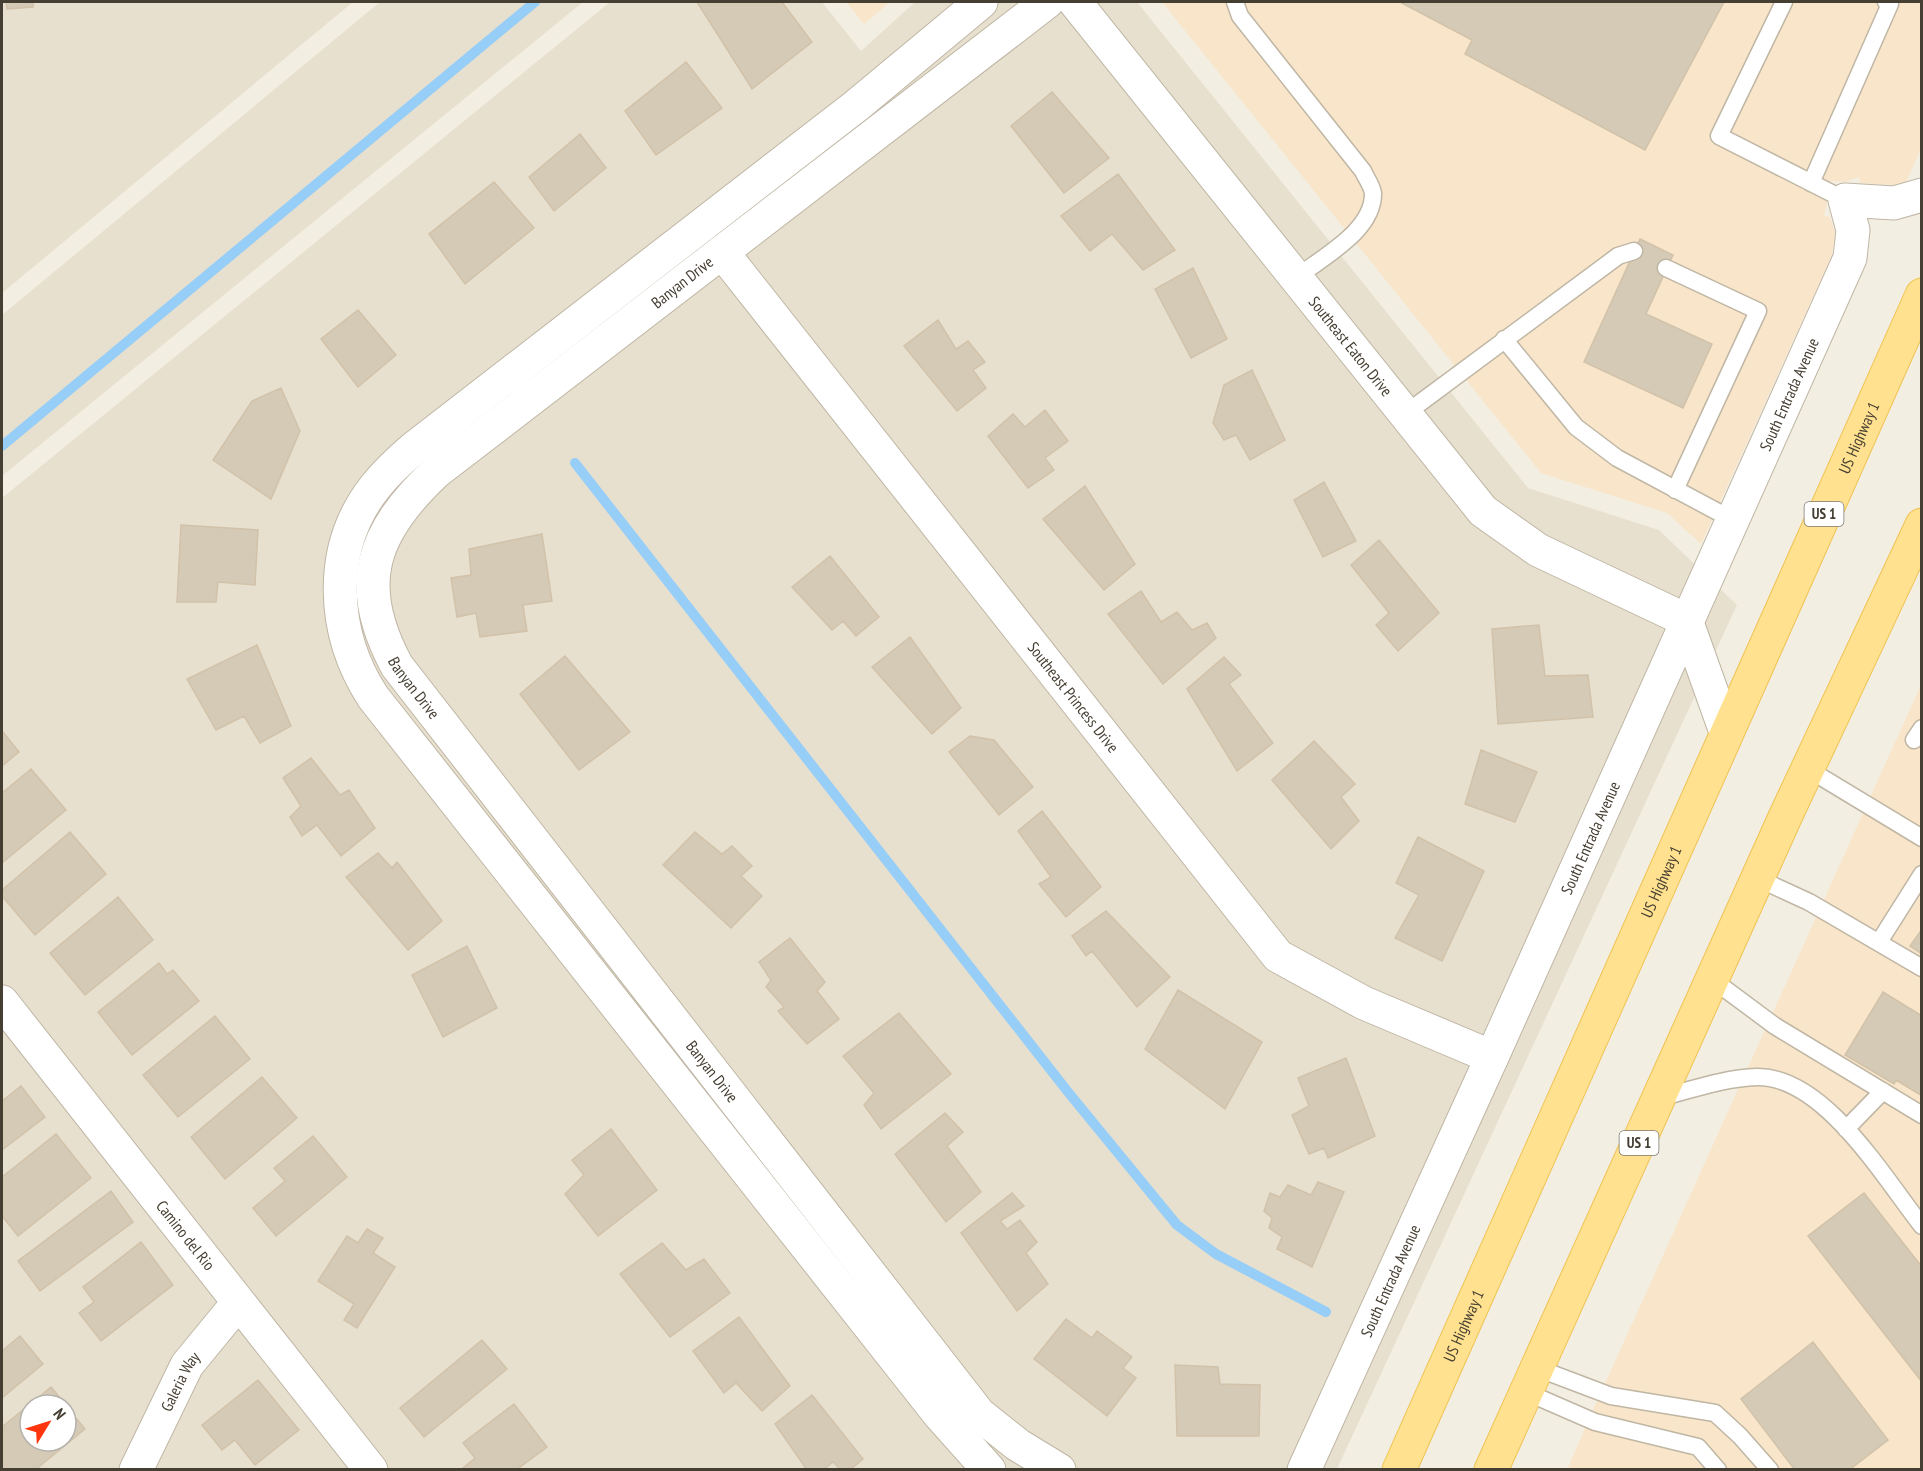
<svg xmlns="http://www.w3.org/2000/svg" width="1923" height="1471" font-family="'PT Sans Narrow',sans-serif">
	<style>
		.residential { fill: #e8e0cf; fill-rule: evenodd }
		.commercial { fill: #f8e5ca }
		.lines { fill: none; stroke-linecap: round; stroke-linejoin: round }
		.stream { stroke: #97cef7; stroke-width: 10 }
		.building { fill: #d5cab6; stroke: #d1c2a9; stroke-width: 1.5 }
		.lane-casing { stroke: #bfb6a4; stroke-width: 19 }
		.street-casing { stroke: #bfb6a4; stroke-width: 35 }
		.primary-casing { stroke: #f0c353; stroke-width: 35 }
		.lane { stroke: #fff; stroke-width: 16 }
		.street { stroke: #fff; stroke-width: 33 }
		.primary { stroke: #ffe18f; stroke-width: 33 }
		.labels { text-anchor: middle; stroke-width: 5; stroke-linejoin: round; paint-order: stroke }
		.shield { fill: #fff; stroke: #7d7870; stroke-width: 1.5 }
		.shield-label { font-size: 15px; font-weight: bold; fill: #453e32 }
		.street-label { font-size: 16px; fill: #453e32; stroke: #fff }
	</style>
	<rect width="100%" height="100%" fill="#f3eee2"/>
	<!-- residential -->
	<path class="residential" d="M2,2h351l-351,291z
		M380,2h203l-581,474v-161z
		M610,2h212l39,49 54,-49h222l391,486 131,42 78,75 -400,864 -1335,1v-972zM30,1405h36v36h-36z"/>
	<!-- commercial -->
	<path class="commercial" d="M846,2h44l-26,22z
		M1162,2h759v147l-15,33 -12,3 -34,-2 -1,-6 -14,5 -14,-1 -2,6 -6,3 4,13 -3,13 6,1 5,16 -3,22 -131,289 -34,-31 -126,-40z
		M1921,685v784l-354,1 22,-51z"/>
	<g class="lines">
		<!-- stream -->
		<path class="stream" d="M2,446l533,-444
			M575,463l493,629 109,133 39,29 110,58"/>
	</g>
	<!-- building -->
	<path class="building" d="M6,2h27v5l-26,2z
		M697,2h85l30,40 -60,47z
		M1400,2h324l-79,148 -180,-96 7,-14z
		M686,62l36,46 -66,47 -31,-44z
		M1052,92l57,66 -45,35 -53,-67z
		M580,134l26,34 -52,43 -25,-34z
		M1118,174l57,76 -32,20 -31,-36 -22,17 -29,-35z
		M494,182l40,46 -69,56 -36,-50z
		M1640,239l33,16 -27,59 66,30 -29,64 -99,-46z
		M1193,268l34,71 -36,19 -36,-69z
		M358,310l38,45 -38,32 -37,-48z
		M938,320l18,29 12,-8 17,21 -12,8 13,18 -29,23 -53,-65z
		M1252,370l33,70 -35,20 -14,-25 -12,5 -11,-17 11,-38z
		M281,388l19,43 -29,68 -58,-39 39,-59z
		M1045,410l23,31 -23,17 9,12 -26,18 -40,-52 25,-22 12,13z
		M1324,482l32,59 -33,16 -29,-57z
		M1085,486l50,78 -31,26 -61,-71z
		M181,525l77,5 -3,55 -37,-3 -2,20h-39z
		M542,534l10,67 -29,4 4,26 -47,6 -4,-24 -19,4 -6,-39 20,-3 -2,-26z
		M1379,540l60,73 -41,38 -22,-26 13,-12 -38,-48z
		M830,556l49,61 -23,19 -13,-15 -11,9 -40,-43z
		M1141,591l20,31 16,-10 15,18 15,-7 9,15 -53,46 -55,-70z
		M1539,625l6,51 43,-1 5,42 -95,7 -6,-95z
		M910,637l51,71 -29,26 -60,-67z
		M257,645l34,81 -31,17 -16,-27 -28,14 -29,-51z
		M565,656l65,76 -51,38 -59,-76z
		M1224,657l17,18 -12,9 44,59 -36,28 -50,-82z
		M2,731l17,21 -17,14z
		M970,736l24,4 39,47 -34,28 -50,-63z
		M1314,741l41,43 -14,13 18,24 -28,28 -59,-69z
		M1481,750l56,22 -22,50 -50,-18z
		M311,758l29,37 9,-5 26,38 -34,28 -24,-31 -15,11 -12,-19 11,-11 -18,-28z
		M31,769l35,41 -64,53v-70z
		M1042,811l59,76 -35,30 -27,-33 12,-7 -33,-46z
		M70,832l36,42 -71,61 -33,-39v-6z
		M695,832l27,22 10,-8 20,20 -11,10 21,20 -31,32 -68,-63z
		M1418,837l66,34 -42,90 -47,-23 24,-43 -23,-12z
		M378,853l14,15 5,-6 45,59 -34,29 -62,-73z
		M118,897l35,43 -68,55 -35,-42z
		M1106,911l64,66 -33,30 -45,-56 -6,5 -14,-20z
		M1922,929v25l-12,-8z
		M790,938l35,44 -8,9 22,28 -32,25 -29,-33 6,-4 -18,-20 5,-7 -12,-18z
		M467,946l30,62 -54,29 -31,-62z
		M159,963l8,11 6,-4 26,31 -67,54 -34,-43z
		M1178,990l84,52 -37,67 -80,-60z
		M1883,992l39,24v80l-26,-16 -2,4 -49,-29z
		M899,1013l52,61 -70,55 -17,-24 10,-12 -31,-37z
		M215,1016l35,43 -72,58 -35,-42z
		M1346,1058l29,78 -47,22 -4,-10 -15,6 -17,-39 17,-9 -11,-28z
		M262,1077l35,41 -72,61 -34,-42z
		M21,1086l24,31 -43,33v-49z
		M945,1113l18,19 -16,14 34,46 -35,30 -51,-68z
		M611,1129l46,61 -59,46 -33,-42 19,-19 -12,-15z
		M56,1134l35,44 -73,58 -16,-20v-39z
		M313,1136l34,41 -71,59 -23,-28 32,-27 -11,-13z
		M1318,1182l26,10 -32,75 -35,-18 5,-12 -13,-9 3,-10 -8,-7 6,-18 10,4 8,-12 23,10z
		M111,1191l22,31 -93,69 -22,-30z
		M1012,1193l12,13 -24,15 7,8 13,-9 17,22 -11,11 22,31 -31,27 -56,-78z
		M1864,1193l58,74v115l-114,-146z
		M367,1229l16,9 -10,15 22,14 -38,61 -13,-8 10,-16 -36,-23 29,-45 11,7z
		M141,1242l32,43 -72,56 -22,-28 15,-11 -11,-15z
		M662,1243l24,27 18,-11 26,34 -60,44 -50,-63z
		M739,1317l51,69 -28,25 -26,-28 -12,10 -31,-42z
		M1066,1319l26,19 5,-7 35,26 -9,11 13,10 -29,38 -73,-57z
		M20,1336l23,28 -41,34v-47z
		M482,1340l25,29 -83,68 -24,-29z
		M1813,1342l75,98 -39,30h-54l-54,-71z
		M1175,1365l43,2 2,17 40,1 -1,51h-82z
		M258,1380l41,50 -44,35 -20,-25 -13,10 -20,-25z
		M51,1387l15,18h-36v36h36v-35l19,23 -50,41h-33v-43z
		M812,1395l51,64 -13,11h-9l-8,-8 -10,8h-16l-32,-46z
		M514,1404l33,43 -31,23h-52l-1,-2 12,-10 -12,-15z"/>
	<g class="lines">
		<defs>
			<path id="lane" d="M1235,2l5,14 123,155c3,7 9,15 10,22 1,38 -51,64 -77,85
				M1784,2l-65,134 126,64
				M1811,183l79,-179 -4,-2
				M1666,268l92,43 -83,179
				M1504,339l72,88 41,31 114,61
				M1405,414l213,-158 16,-5
				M1914,740l8,-12
				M1808,769l114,69
				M1759,879l50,23 113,66
				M1879,942l43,-68
				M1713,980l62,46 147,89
				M1659,1098c32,-8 65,-20 98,-21 67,-1 127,101 165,149
				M1846,1129l37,-38
				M1537,1368l74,28 104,17 25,23 30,34
				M1526,1392l69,30 103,25 20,23"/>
			<g id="street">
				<path d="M981,2l-125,104 -442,342c-14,12 -28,25 -39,39 -49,62 -43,147 -2,210l566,717 50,56"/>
				<path id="s1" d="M1047,2l-611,470c-65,61 -83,113 -39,194l582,748 39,31 41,25"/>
				<path id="s2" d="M1075,2l408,509 55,39 148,70"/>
				<path id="s3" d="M722,252l556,704 86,47 128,54"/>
				<path d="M1686,620l40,112"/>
				<path id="s4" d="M2,1002l369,468"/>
				<path id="s5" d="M136,1470l51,-105 51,-62"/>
				<path id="s6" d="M1304,1470l188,-413 358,-799 3,-28 -8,-30 49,3 28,-8"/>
			</g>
			<g id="primary">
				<path id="s7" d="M1399,1470l523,-1175"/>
				<path d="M1491,1470l295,-655 136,-290"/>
			</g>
		</defs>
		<!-- lane casing -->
		<use href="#lane" class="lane-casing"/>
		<!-- street casing -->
		<use href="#street" class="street-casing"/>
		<!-- primary casing -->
		<use href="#primary" class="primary-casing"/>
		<!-- lane -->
		<use href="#lane" class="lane"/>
		<!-- street -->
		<use href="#street" class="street"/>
		<!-- primary -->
		<use href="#primary" class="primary"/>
	</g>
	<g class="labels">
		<!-- shield labels -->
		<g class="shield">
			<rect x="1804.5" y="502" width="39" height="24" rx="4.5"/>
			<rect x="1619.5" y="1131" width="39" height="24" rx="4.5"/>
		</g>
		<g class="shield-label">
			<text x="1824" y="519">US 1</text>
			<text x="1639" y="1148">US 1</text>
		</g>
		<!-- street labels -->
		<g class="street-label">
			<text transform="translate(682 282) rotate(-38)" y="6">Banyan Drive</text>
			<text dy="6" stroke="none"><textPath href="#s2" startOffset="441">Southeast Eaton Drive</textPath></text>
			<text dy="6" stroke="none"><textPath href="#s6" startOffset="1180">South Entrada Avenue</textPath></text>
			<text dy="6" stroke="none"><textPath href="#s7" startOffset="1130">US Highway 1</textPath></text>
			<text dy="6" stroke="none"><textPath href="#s1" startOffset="1017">Banyan Drive</textPath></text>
			<text dy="6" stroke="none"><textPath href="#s3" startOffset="567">Southeast Princess Drive</textPath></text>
			<text dy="6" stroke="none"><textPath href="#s6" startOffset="694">South Entrada Avenue</textPath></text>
			<text dy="6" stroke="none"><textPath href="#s7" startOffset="644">US Highway 1</textPath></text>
			<text dy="6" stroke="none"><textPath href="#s1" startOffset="1503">Banyan Drive</textPath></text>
			<text dy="6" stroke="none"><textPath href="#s4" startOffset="297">Camino del Rio</textPath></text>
			<text dy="6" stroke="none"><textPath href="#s6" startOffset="208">South Entrada Avenue</textPath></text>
			<text dy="6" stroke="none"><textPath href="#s7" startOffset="158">US Highway 1</textPath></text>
			<text dy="6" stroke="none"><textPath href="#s5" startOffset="99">Galeria Way</textPath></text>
		</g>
	</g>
	<!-- border -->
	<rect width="1923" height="1471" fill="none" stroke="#453e32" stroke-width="6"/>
	<!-- north arrow -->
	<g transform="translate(48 1423) rotate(52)"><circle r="28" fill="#ffffff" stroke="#b5b2ad" stroke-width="1.5"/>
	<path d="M0-4.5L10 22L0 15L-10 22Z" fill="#ff350d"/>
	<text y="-9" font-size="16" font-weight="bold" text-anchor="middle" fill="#453e32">N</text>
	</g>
</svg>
